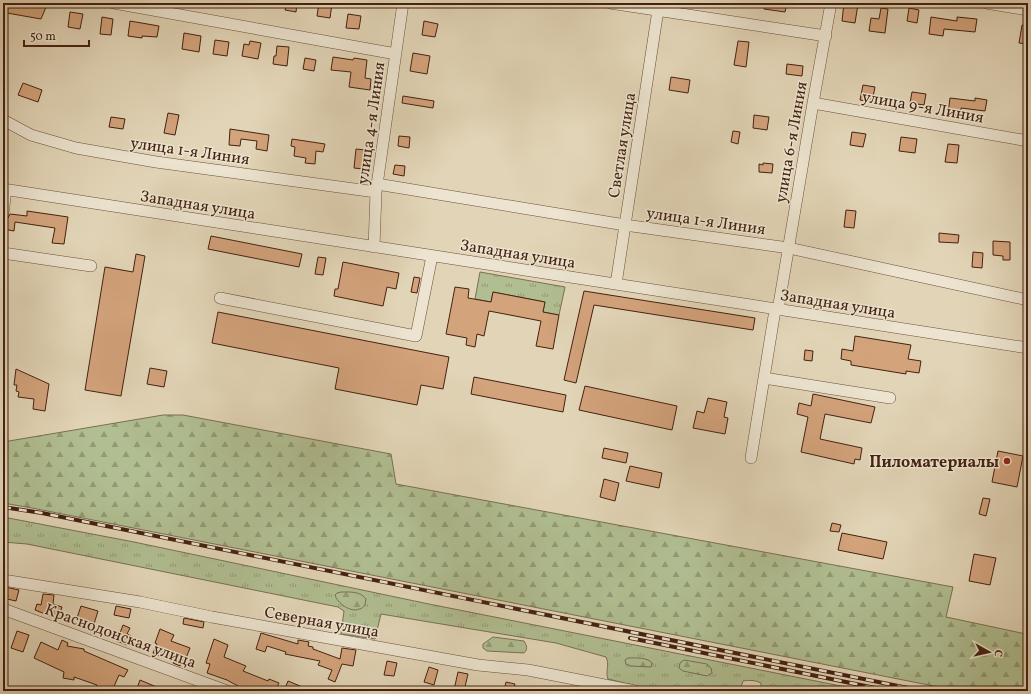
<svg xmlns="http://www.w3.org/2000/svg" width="1031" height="694" font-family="Vollkorn,serif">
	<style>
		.grass { fill: url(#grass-tufts); stroke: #7a7051 }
		.forest { fill: url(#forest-firs); stroke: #7a7051 }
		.building { fill: #d3a37c; stroke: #442111 }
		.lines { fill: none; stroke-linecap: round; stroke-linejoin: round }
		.minor-casing { stroke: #6c4e3a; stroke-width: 12 }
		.minor { stroke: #ece4d0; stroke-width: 11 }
		.rail-casing { stroke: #442111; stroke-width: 4 }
		.rail { stroke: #ece4d0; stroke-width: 2.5; stroke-dasharray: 8; stroke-linecap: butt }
		.poi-dot { fill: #8f2418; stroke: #ece4d0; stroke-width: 1.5 }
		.labels { text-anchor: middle; stroke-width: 3; stroke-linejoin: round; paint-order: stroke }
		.street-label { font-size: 16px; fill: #442111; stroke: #ece4d0 }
		.poi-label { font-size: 16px; font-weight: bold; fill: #442111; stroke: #ece4d0; text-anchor: end }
	</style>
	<defs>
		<pattern id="grass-tufts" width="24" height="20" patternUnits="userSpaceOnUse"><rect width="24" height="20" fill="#b0be91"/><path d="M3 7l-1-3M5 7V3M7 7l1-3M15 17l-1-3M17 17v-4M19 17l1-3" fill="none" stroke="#919a75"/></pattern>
		<pattern id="forest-firs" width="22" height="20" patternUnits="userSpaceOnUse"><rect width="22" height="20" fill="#b0be91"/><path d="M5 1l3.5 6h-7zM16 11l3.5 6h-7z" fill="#919a75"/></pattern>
	</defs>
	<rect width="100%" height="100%" fill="#e2d5b7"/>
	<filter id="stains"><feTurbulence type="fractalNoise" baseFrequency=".005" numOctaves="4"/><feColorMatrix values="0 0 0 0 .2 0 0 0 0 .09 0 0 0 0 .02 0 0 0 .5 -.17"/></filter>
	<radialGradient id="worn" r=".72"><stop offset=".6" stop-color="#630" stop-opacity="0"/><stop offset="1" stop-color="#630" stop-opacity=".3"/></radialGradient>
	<!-- grass -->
	<path class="grass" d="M480,272l85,15 -6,28 -16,-3 2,-10 -52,-10 -2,10 -16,-3z
		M3,517l131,25 290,61 442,88h-105v-8c-6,-3 -12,-3 -18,-2l-3,10h-66c-10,-6 -14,-4 -24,-3 -10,0 -32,-7 -42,-9 -3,-7 2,-14 -2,-22l-50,-14 -175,-29 -6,25 -34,-5 3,-23 -6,-4 -311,-63 -24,-2z"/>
	<!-- forest -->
	<path class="forest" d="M163,415h20l208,39 5,30 557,103 -7,30 80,17 2,-13v70h-69l-927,-183 -29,-5v-61z
		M341,592c9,0 19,-1 25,7l-1,6c-2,2 -3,4 -6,4 -8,4 -22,-6 -24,-14l2,-2z
		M493,637l31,4c3,5 4,8 0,12l-37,-2 -4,-3v-4z
		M628,658c8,0 19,-1 24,5l-1,4 -20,-1 -5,-2 -1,-4z
		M684,660l23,4 4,4 1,5 -5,3 -24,-5 -4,-3 1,-5z"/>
	<!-- building -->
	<path class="building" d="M9,3h13l24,4 -5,12 -34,-6z
		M287,3h10l-1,9 -11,-2z
		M319,3l13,1 -2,14 -13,-2z
		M765,3h22l-2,9 -21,-3z
		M844,3l14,1 -3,19 -13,-2z
		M881,8l7,1 -3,24 -16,-2 2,-13 8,1z
		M909,8l10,2 -2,13 -10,-2z
		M70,12l13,2 -3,15 -12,-2z
		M348,14l13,2 -2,13 -13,-1z
		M102,17l11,2 -2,16 -11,-1z
		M931,17l26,4v-4l20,2 -2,13 -31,-3 -1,7 -14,-2z
		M130,21l29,5 -2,11 -15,-1v2l-14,-2z
		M424,21l14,3 -3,13 -13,-2z
		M1022,25l6,1v18l-9,-1z
		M184,33l17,3 -2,16 -17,-3z
		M215,40l14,2 -2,14 -14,-2z
		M250,41l11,2 -3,16 -16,-3 2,-12 5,1z
		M738,41l11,1 -3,25 -12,-2z
		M277,46l12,1 -2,19 -14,-2 1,-8h2z
		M413,53l17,3 -3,18 -17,-3z
		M333,57l20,3 1,-2 13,2 -2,18 6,1 -1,11 -21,-3 2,-15 -20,-2z
		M305,58l11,2 -2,11 -11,-2z
		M787,64l16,2 -1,10 -16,-2z
		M671,77l19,3 -2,13 -19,-3z
		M23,83l19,7 -4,12 -20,-7z
		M863,85l12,2 -3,15 -12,-2z
		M912,92l14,2 -2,11 -14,-2z
		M403,96l31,5 -1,7 -31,-5z
		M950,98l25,3v-3l12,2 -2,11 -24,-3 -1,8 -12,-2z
		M168,113l11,2 -4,20 -11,-2z
		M754,115l15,2 -2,13 -14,-2z
		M111,117l14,2 -2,10 -14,-2z
		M230,129l39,6 -2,16 -11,-2 1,-8 -16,-2 -1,7 -11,-1z
		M733,131l7,1 -2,12 -7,-2z
		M852,132l14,2 -3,13 -13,-2z
		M399,136l11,1 -1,11 -11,-2z
		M901,137l16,2 -2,14 -16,-2z
		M292,139l33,5 -2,8 -7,-1 -1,13 -10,-1 1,-5 -12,-2 1,-9 -4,-1z
		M948,144l11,1 -2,18 -12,-1z
		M356,149l9,1 -2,19 -9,-1z
		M763,163l10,1 -1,9 -13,-1v-8l4,1z
		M395,165l10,1 -1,10 -11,-2z
		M846,210l10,1 -2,17 -10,-1z
		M27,211l41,6 -4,27 -12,-1 3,-15 -40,-6 -1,9 -11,-2v-8l5,-3 2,-4 17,2z
		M939,233l20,2 -1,8 -19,-1z
		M211,236l91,18 -3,13 -91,-18z
		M993,241l17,1v18h-7v-4l-10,-1z
		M973,252l10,1 -1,15 -10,-1z
		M136,254l9,2 -24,140 -36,-6 20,-123 28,5z
		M318,257l8,1 -3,17 -8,-1z
		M343,262l56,11 -3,16 -9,-2 -4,19 -49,-10 1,-7h3z
		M414,277l6,1 -3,15 -6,-1z
		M455,287l14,2 -1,9 23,4 2,-10 52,10 -2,10 16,3 -6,34 -17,-3 5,-25 -52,-10 -5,25 -7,-2 -2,13 -9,-2 1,-7 -21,-4z
		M584,291l171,27 -2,12 -159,-25 -18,78 -12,-3z
		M218,312l231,45 -6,32 -22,-4 -4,20 -82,-16 4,-21 -127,-25z
		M855,336l56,9 -3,14 13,2 -2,12 -13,-2v3l-55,-9v-4l-10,-2 1,-10 11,2z
		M805,350l8,1 -1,10 -8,-1z
		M150,368l17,3 -3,16 -17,-3z
		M16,369l33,15 -4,27 -12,-2 1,-10 -16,-2 1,-5 -3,-1 1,-6h-3z
		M474,377l92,18 -3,17 -92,-18z
		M585,386l92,20 -5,24 -93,-20z
		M813,394l62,13 -4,16 -46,-9 -5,25 42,9 -2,12 -5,-1 -1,5 -53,-12 7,-35 -11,-3 2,-11 12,3z
		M708,398l19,4 -3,15 4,1 -3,16 -32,-6 4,-17 7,2z
		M604,448l24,5 -2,10 -24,-5z
		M998,451l25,5 -6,31 -25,-5z
		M630,466l32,7 -3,15 -33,-7z
		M604,479l15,4 -4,18 -15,-4z
		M983,498l7,1 -4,17 -7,-2z
		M832,523l9,2 -2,7 -9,-1z
		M842,533l45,9 -4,17 -45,-9z
		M974,554l22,4 -6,27 -21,-4z
		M5,587l14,3 -3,11 -9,-2 1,-4 -4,-1z
		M43,594l11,1 -1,9 9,3 -4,12 -23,-9 2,-6 4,1z
		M81,606l17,5 -4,13 -17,-6z
		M116,606l15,3 -2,9 -15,-3z
		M184,618l20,4 -1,6 -20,-4z
		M123,625l7,3 -3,6 4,2 -4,9 -10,-4z
		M160,629l14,6 -3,6 19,7 -4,10 -2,-1 -4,9 -7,-3 2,-3 -15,-6v2l-7,-3 4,-9 -2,-1z
		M17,631l12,4 -6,17 -12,-4z
		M261,633l37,11v-4l11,2 -1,4 5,1v2l27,10 2,-11 14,2 -3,16 -11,-2 -7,18 -7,-3 4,-9 -14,-5 2,-4 -35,-7 1,-2 -19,-6 -2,6 -9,-3z
		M214,639l14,6 -4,12 22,9 -3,5 25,10 1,-2 10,4 -4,8h-28l-20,-11 -20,-7 3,-9 -4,-1z
		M62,640l6,3 -1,3 17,3v2l44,19 -4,7 -5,-2 -7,16h-17l2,-6 -23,-8v3l-11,-2 1,-6 -30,-14 7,-16 17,8z
		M387,661l10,2 -3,13 -10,-1z
		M429,667l9,3 -4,15 -10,-3z
		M458,672l10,2 -4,17 -10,-1z
		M140,680l26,11h-30z
		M288,681l24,10h-28z
		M506,682l9,2 -2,7h-9z"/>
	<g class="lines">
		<defs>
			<path id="minor" d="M114,3l282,51
				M610,3l216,33
				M986,3l42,7
				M813,103l215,38
				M5,121l26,14 45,13 80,14 220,30
				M377,184l248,41 164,23 239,52
				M3,189l1025,159
				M3,214l3,-25
				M374,247l2,-55 27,-189
				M3,253l88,13
				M616,284l42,-274
				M220,298l196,38 16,-80
				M778,310l35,-207 18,-100
				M764,378l126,20
				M751,458l24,-148
				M3,580l137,22 72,15 266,48 50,5 107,21
				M3,609l224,82"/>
		</defs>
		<!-- minor casing -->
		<use href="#minor" class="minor-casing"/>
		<!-- minor -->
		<use href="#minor" class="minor"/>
		<defs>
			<path id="rail" d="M3,507l39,6 881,178
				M630,638l260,53"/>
		</defs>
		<!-- rail casing -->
		<use href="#rail" class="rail-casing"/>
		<!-- rail -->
		<use href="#rail" class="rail"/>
	</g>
	<!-- markers -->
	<circle class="poi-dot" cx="1007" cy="461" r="4"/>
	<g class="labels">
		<!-- street labels -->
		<g class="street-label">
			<text transform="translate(923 106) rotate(10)" y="6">улица 9-я Линия</text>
			<text transform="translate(370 123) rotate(-82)" y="6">улица 4-я Линия</text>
			<text transform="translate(790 142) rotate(-80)" y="6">улица 6-я Линия</text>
			<text transform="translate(621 145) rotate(-81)" y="6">Светлая улица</text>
			<text transform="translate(190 150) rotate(8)" y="6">улица 1-я Линия</text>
			<text transform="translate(198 204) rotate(9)" y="6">Западная улица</text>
			<text transform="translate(706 220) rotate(8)" y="6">улица 1-я Линия</text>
			<text transform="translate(518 253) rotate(9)" y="6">Западная улица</text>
			<text transform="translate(838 303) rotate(9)" y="6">Западная улица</text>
			<text transform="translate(322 621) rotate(10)" y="6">Северная улица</text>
			<text transform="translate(121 635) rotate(20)" y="6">Краснодонская улица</text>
		</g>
		<!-- poi labels -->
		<g class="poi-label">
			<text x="999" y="467">Пиломатериалы</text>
		</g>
	</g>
	<!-- margin -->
	<rect width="1031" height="694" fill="none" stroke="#e2d5b7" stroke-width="16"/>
	<rect x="4" y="4" width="1023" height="686" fill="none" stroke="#442111" stroke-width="2"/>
	<rect x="8" y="8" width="1015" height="678" fill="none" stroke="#442111"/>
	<!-- north arrow -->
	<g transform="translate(989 652) rotate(98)" stroke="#ece4d0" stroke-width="3" paint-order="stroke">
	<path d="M0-3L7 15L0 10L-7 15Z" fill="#442111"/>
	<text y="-6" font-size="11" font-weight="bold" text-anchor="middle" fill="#442111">С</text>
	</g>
	<!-- scale -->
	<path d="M24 40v6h65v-6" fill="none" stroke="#442111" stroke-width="2"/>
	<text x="30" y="40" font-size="12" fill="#442111" stroke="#ece4d0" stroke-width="3" paint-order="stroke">50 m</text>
	<rect width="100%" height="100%" filter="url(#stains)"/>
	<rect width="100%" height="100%" fill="url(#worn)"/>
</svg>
